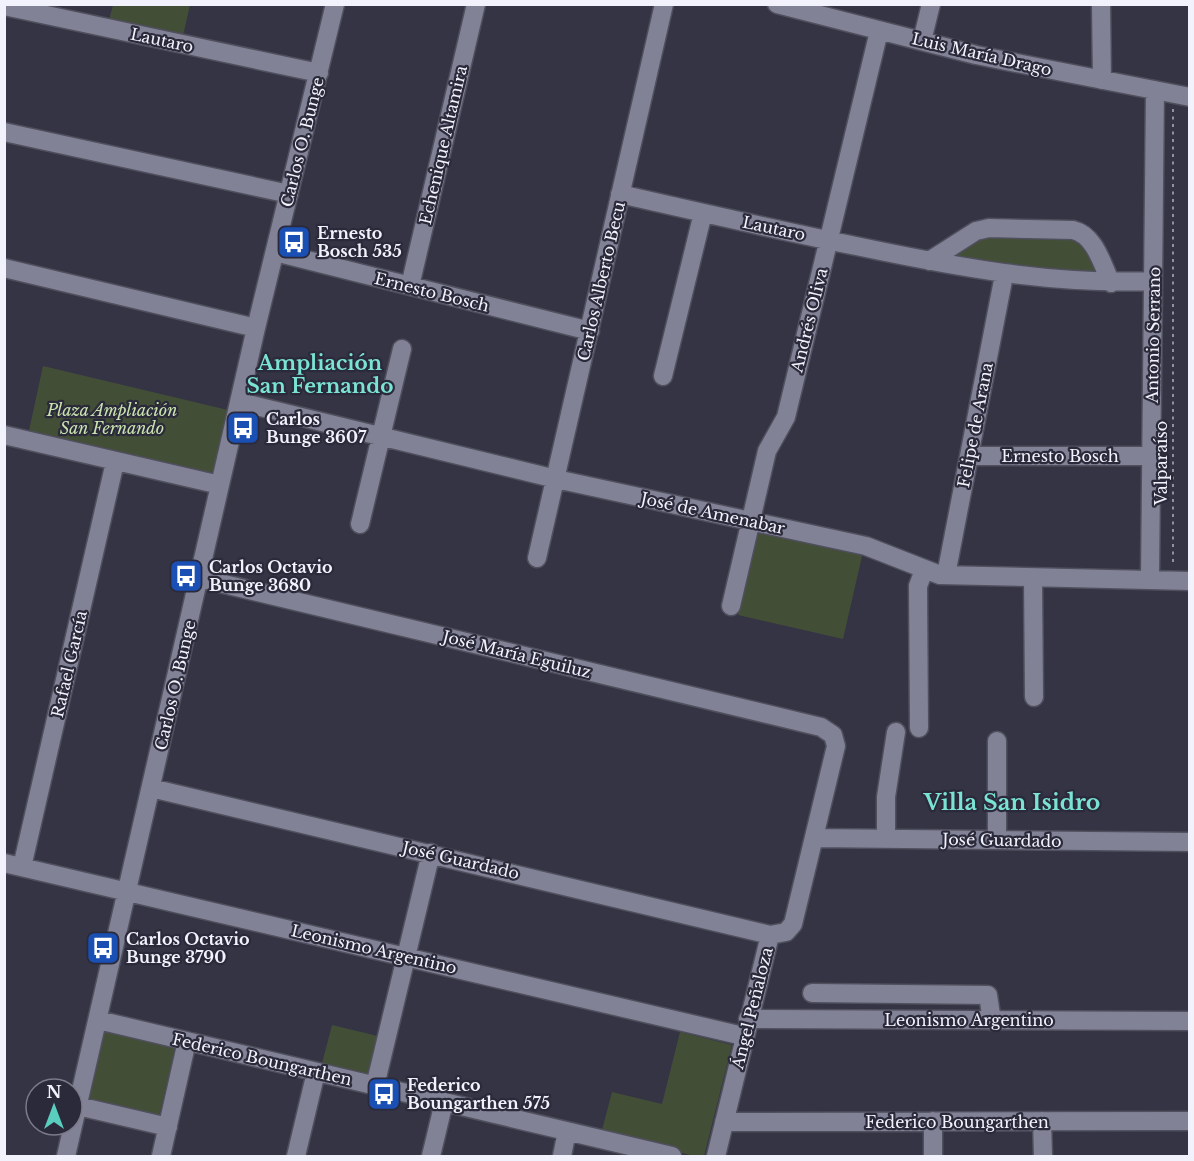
<svg xmlns="http://www.w3.org/2000/svg" width="1194" height="1161" font-family="'Libre Baskerville',serif">
	<style>
		.green { fill: #434e37 }
		.lines { fill: none; stroke-linecap: round; stroke-linejoin: round }
		.minor-casing { stroke: #4f4f5d; stroke-width: 21 }
		.path { stroke: #91919f; stroke-width: 2; stroke-dasharray: 3 4.5; stroke-linecap: butt }
		.minor { stroke: #818296; stroke-width: 18 }
		.labels { text-anchor: middle; stroke-width: 4.5; stroke-linejoin: round; paint-order: stroke }
		.street-label { font-size: 16px; fill: #f2f2fd; stroke: #2a2a3b }
		.poi-label { font-size: 16px; font-weight: bold; fill: #f2f2fd; stroke: #2a2a3b; text-anchor: start }
		.park-label { font-size: 16px; font-style: italic; fill: #cbe4af; stroke: #2a2a3b }
		.quarter-label { font-size: 20px; font-weight: bold; fill: #7be3d3; stroke: #2a2a3b }
		.district-label { font-size: 22px; font-weight: bold; fill: #7be3d3; stroke: #2a2a3b }
	</style>
	<rect width="100%" height="100%" fill="#343445"/>
	<!-- green -->
	<path class="green" d="M113,5h77l-7,31 -74,-16z
		M986,233l96,5 19,38 -161,-14z
		M43,366l185,44 -15,69 -185,-44z
		M757,529l106,23 -20,87 -105,-24z
		M332,1025l50,12 -11,43 -50,-13z
		M105,1029l71,16 -17,72 -71,-16z
		M680,1032l52,13 -28,111h-10l-93,-22 11,-42 50,12z"/>
	<g class="lines">
		<defs>
			<path id="minor" d="M777,4l199,51 214,42
				M1101,4l1,76
				M4,6l315,67
				M922,41l9,-37
				M4,132l285,62
				M620,194c79,18 157,36 236,52 100,21 195,39 297,35
				M275,252l315,79
				M929,261l47,-30 13,-3 84,2c22,5 29,34 38,53
				M4,268l252,60
				M410,286l66,-282
				M663,376l40,-163
				M240,402l316,77 310,67 74,29 250,6
				M4,435l216,50
				M970,456h181
				M360,524l42,-175
				M537,558l127,-554
				M946,575l58,-300
				M1033,578l1,119
				M1150,580l5,-490
				M731,606l36,-155 19,-34 93,-386
				M919,728l-1,-142 6,-16
				M997,741v99
				M151,788l619,147 16,-3 7,-8 43,-178 -3,-11 -12,-8 -622,-149
				M814,838l376,4
				M886,839v-42l10,-65
				M4,863l739,173
				M22,867l93,-405
				M812,993l176,2 4,26
				M748,1019l442,2
				M98,1020l574,136
				M375,1086l56,-233
				M78,1106l90,21
				M1042,1121l1,35
				M724,1122l466,-1
				M66,1156l190,-828 79,-324
				M161,1156l26,-115
				M296,1156l20,-84
				M431,1156l13,-54
				M562,1156l5,-25
				M716,1156l54,-221
				M933,1156v-35"/>
		</defs>
		<!-- minor casing -->
		<use href="#minor" class="minor-casing"/>
		<!-- path -->
		<path class="path" d="M1173,109v456"/>
		<!-- minor -->
		<use href="#minor" class="minor"/>
	</g>
	<!-- icons -->
	<defs>
		<symbol id="bus-square" viewBox="-11 -11 22 22"><rect x="-9" y="-9" width="18" height="18" rx="4" fill="#1a4fb4" stroke="#2a2a3b"/><path d="M-5-6H5V4H4V6H2V4H-2V6H-4V4H-5ZM-3.5-4V0h7V-4ZM-3.5 1.2v1.5H-2V1.2ZM2 1.2v1.5H3.5V1.2Z" fill="#fff"/></symbol>
	</defs>
	<g fill-rule="evenodd">
		<use href="#bus-square" x="275" y="223" width="38" height="38"/>
		<use href="#bus-square" x="224" y="409" width="38" height="38"/>
		<use href="#bus-square" x="167" y="557" width="38" height="38"/>
		<use href="#bus-square" x="84" y="929" width="38" height="38"/>
		<use href="#bus-square" x="365" y="1075" width="38" height="38"/>
	</g>
	<g class="labels">
		<!-- street labels -->
		<g class="street-label">
			<text transform="translate(162 40) rotate(12)" y="6">Lautaro</text>
			<text transform="translate(982 54) rotate(13)" y="6">Luis María Drago</text>
			<text transform="translate(302 142) rotate(-76)" y="6">Carlos O. Bunge</text>
			<text transform="translate(443 145) rotate(-77)" y="6">Echenique Altamira</text>
			<text transform="translate(774 228) rotate(12)" y="6">Lautaro</text>
			<text transform="translate(601 281) rotate(-77)" y="6">Carlos Alberto Becu</text>
			<text transform="translate(432 292) rotate(14)" y="6">Ernesto Bosch</text>
			<text transform="translate(809 320) rotate(-76)" y="6">Andrés Oliva</text>
			<text transform="translate(1153 335) rotate(-89)" y="6">Antonio Serrano</text>
			<text transform="translate(975 425) rotate(-79)" y="6">Felipe de Arana</text>
			<text x="1060" y="462">Ernesto Bosch</text>
			<text transform="translate(1161 463) rotate(-90)" y="6">Valparaíso</text>
			<text transform="translate(713 513) rotate(12)" y="6">José de Amenabar</text>
			<text transform="translate(517 654) rotate(14)" y="6">José María Eguiluz</text>
			<text transform="translate(69 664) rotate(-77)" y="6">Rafael García</text>
			<text transform="translate(175 685) rotate(-77)" y="6">Carlos O. Bunge</text>
			<text transform="translate(1002 840) rotate(1)" y="6">José Guardado</text>
			<text transform="translate(461 860) rotate(13)" y="6">José Guardado</text>
			<text transform="translate(374 949) rotate(13)" y="6">Leonismo Argentino</text>
			<text transform="translate(752 1008) rotate(-76)" y="6">Ángel Peñaloza</text>
			<text x="969" y="1026">Leonismo Argentino</text>
			<text transform="translate(262 1059) rotate(13)" y="6">Federico Boungarthen</text>
			<text x="957" y="1128">Federico Boungarthen</text>
		</g>
		<!-- poi labels -->
		<g class="poi-label">
			<text x="317" y="239">Ernesto<tspan x="317" dy="18">Bosch 535</tspan></text>
			<text x="266" y="425">Carlos<tspan x="266" dy="18">Bunge 3607</tspan></text>
			<text x="209" y="573">Carlos Octavio<tspan x="209" dy="18">Bunge 3680</tspan></text>
			<text x="126" y="945">Carlos Octavio<tspan x="126" dy="18">Bunge 3790</tspan></text>
			<text x="407" y="1091">Federico<tspan x="407" dy="18">Boungarthen 575</tspan></text>
		</g>
		<!-- park labels -->
		<g class="park-label">
			<text x="112" y="416">Plaza Ampliación<tspan x="112" dy="18">San Fernando</tspan></text>
		</g>
		<!-- quarter labels -->
		<g class="quarter-label">
			<text x="320" y="370">Ampliación<tspan x="320" dy="23">San Fernando</tspan></text>
		</g>
		<!-- district labels -->
		<g class="district-label">
			<text x="1012" y="810">Villa San Isidro</text>
		</g>
	</g>
	<!-- border -->
	<rect width="1194" height="1161" fill="none" stroke="#f2f2fd" stroke-width="12"/>
	<!-- north arrow -->
	<g transform="translate(54 1107)"><circle r="28" fill="#2a2a3b" stroke="#7a7a89" stroke-width="1.5"/>
	<path d="M0-4.5L10 22L0 15L-10 22Z" fill="#59cebe"/>
	<text y="-9" font-size="16" font-weight="bold" text-anchor="middle" fill="#f2f2fd">N</text>
	</g>
</svg>
